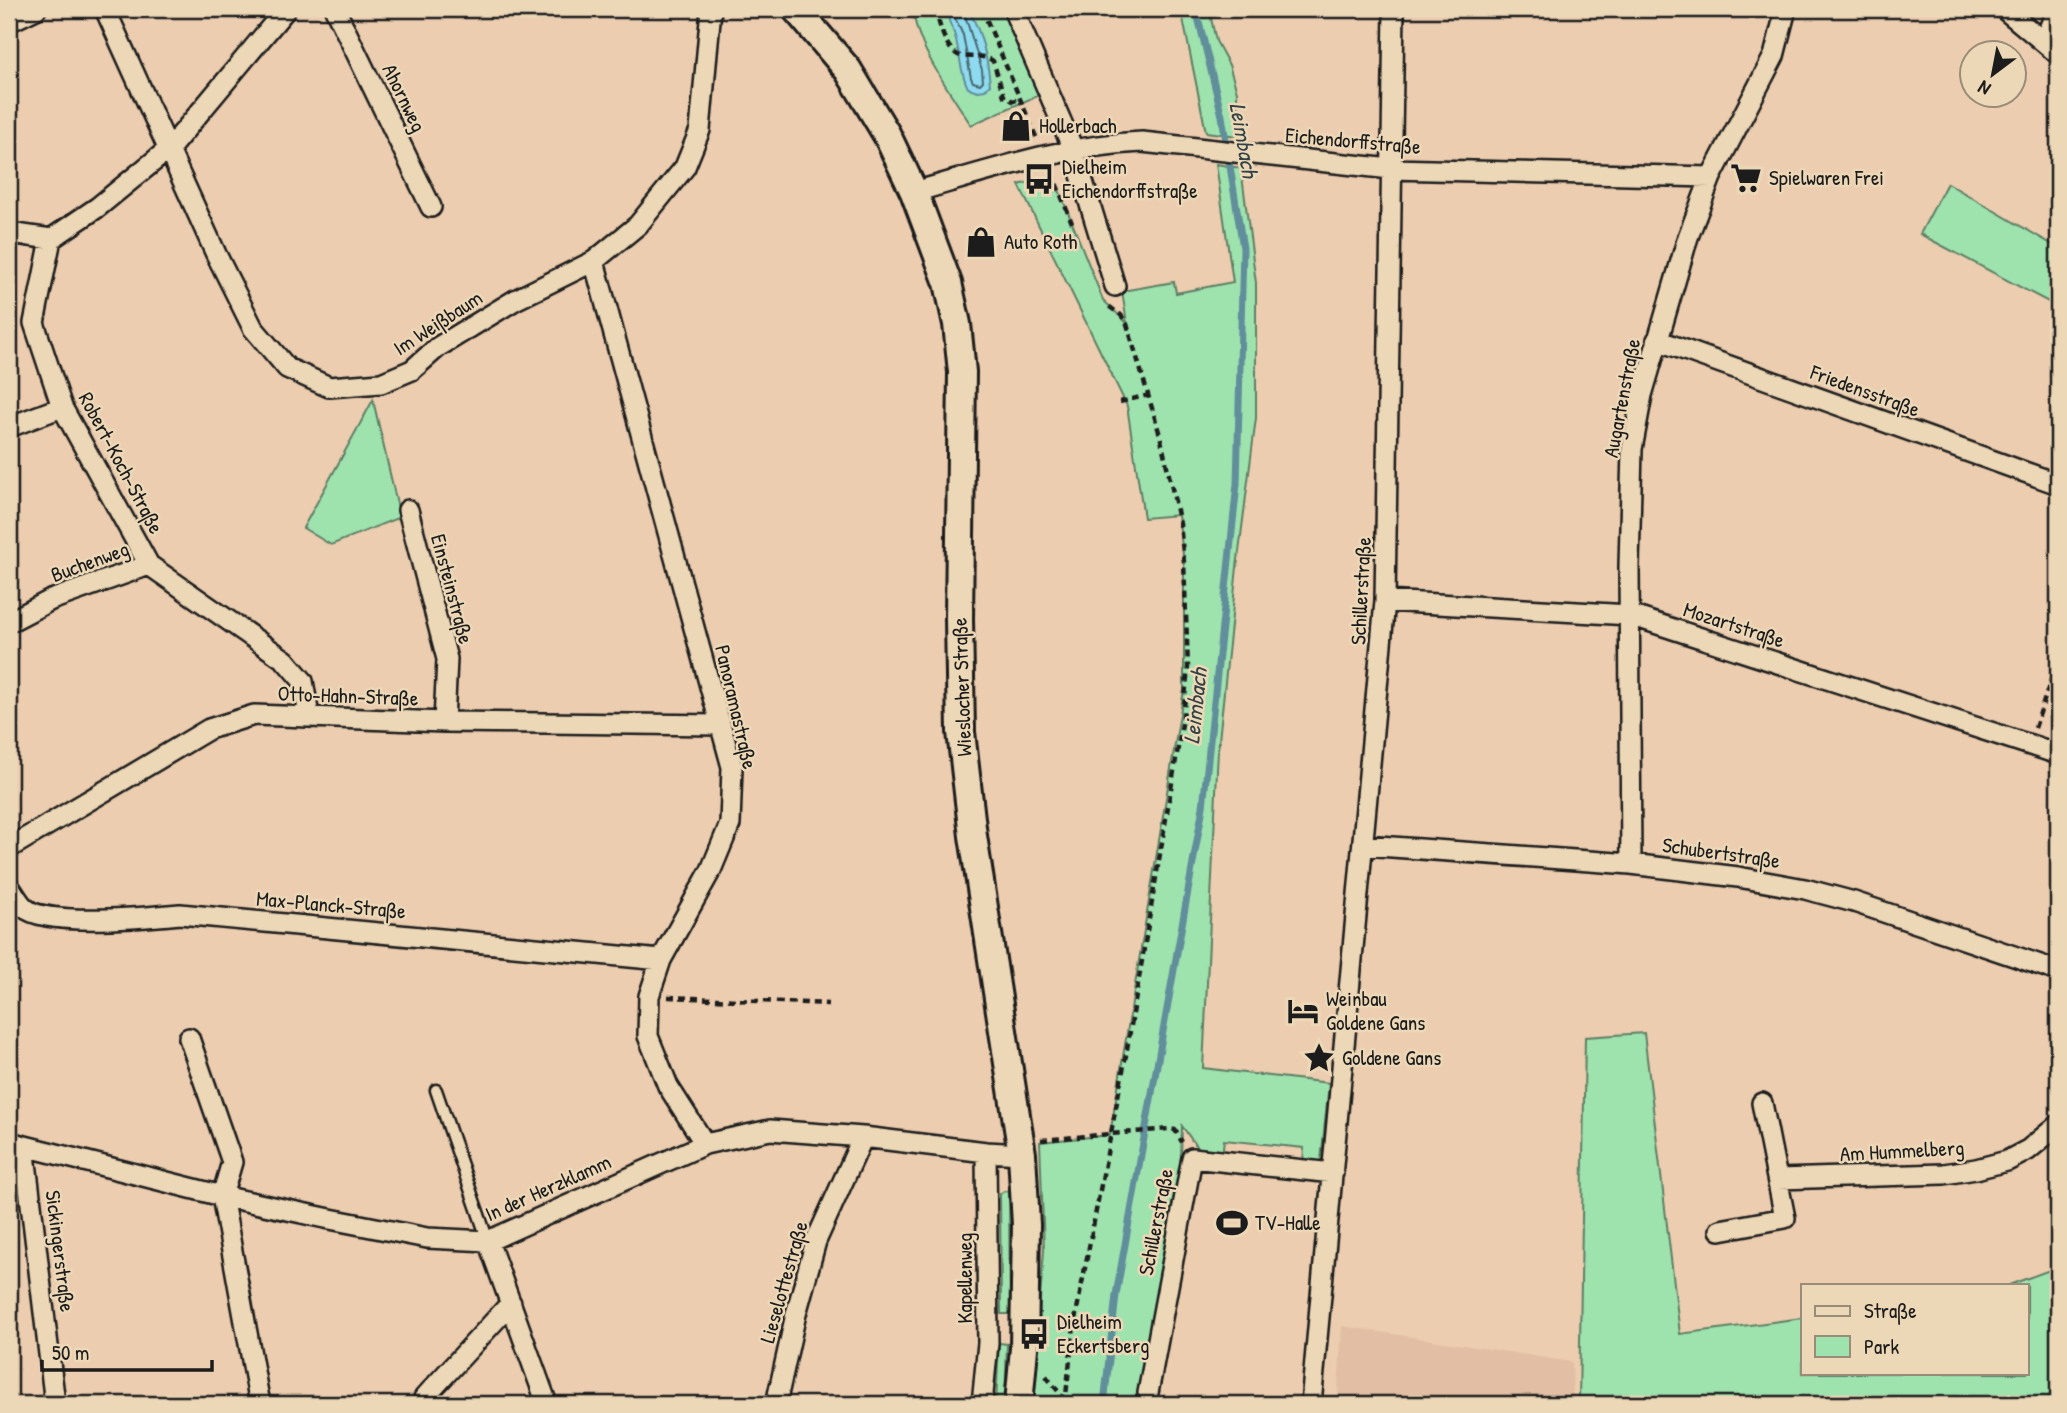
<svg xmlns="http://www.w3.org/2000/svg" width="2067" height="1413" font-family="'Patrick Hand',sans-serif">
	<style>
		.built { fill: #e2bfa4 }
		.green { fill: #9ee2ae; stroke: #5d7f65; stroke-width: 2 }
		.water { fill: #8edaef; stroke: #608e9b; stroke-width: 2 }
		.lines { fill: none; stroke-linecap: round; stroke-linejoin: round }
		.shore { stroke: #4a6870; stroke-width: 2 }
		.stream { stroke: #608e9b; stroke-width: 7 }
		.service-casing { stroke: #1c1c1c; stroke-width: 15 }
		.minor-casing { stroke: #1c1c1c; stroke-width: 24 }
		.secondary-casing { stroke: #1c1c1c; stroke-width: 32 }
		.path { stroke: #1c1c1c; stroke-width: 4.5; stroke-dasharray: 7 5; stroke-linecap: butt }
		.service { stroke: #ecd7b6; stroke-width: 10 }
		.minor { stroke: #ecd7b6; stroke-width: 19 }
		.secondary { stroke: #ecd7b6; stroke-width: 26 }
		.labels { text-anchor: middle; stroke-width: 5; stroke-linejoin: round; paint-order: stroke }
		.street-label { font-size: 21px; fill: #1c1c1c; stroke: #ecd7b6 }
		.poi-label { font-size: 21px; fill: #1c1c1c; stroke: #ecd7b6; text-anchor: start }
		.water-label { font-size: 23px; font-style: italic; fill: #334246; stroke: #ecd7b6 }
	</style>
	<rect width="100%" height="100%" fill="#eccdaf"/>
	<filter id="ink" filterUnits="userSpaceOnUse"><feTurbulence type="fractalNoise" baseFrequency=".0143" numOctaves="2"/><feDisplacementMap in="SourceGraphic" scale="14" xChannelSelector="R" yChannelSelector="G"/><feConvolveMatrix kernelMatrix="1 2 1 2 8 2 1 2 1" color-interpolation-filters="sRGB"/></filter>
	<g filter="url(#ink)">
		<!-- built -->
		<path class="built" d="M1342,1326l230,36 1,42h-236z"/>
		<!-- green -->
		<path class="green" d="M913,9h100l35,82 -77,34c-20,-32 -55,-78 -58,-116z
			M1181,9h28l7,32 13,24 8,27 1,44 -32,-4z
			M1216,164l25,4 15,115v135l-19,149 -19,183 -15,318 126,15 -8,78 -5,3h-13l1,-16 -80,-8 -2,15c-28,-4 -25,-9 -40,-29l-1,31 -40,247h-110l13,-153 -4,-109 70,-7 74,-445v-128l-6,-47 -34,3 -17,-112 -108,-221 34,-10 50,125 24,23 -5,-32 52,-9 2,11 57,-11z
			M1947,183l111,65v59l-138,-73z
			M373,400l27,117 -69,28 -28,-17z
			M1644,1033l36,301 123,-16v55h224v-88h-18l49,-18v137h-479l6,-367z
			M1004,1191l5,1 1,122h-9l-1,-120z
			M999,1343l8,1 -2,60h-9z"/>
		<!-- water -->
		<path class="water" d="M949,9h19c13,21 20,51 22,76l-5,5 -7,1 -10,-3c-8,-15 -8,-35 -13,-52 -3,-10 -9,-16 -6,-27z"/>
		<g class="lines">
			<!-- shore -->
			<path class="shore" d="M955,9l-1,7 9,19 8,43 2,4 7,2 3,-3 -1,-11 -19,-61"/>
			<!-- stream -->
			<path class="stream" d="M1104,1404l12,-109 87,-488 34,-323 6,-236 -21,-132 -26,-107"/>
			<defs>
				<path id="service" d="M436,1090l52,151"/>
				<path id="minor" d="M105,9l111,245 37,74 34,40 42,19 52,-4 31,-13 26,-23 77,-47 79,-39 44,-36 47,-58 15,-37 11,-121
					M286,9l-116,139 -72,59 -47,32 -17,84 28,84 87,158 136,95 18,21 6,35
					M335,9l96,198
					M1013,9l60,140 42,137
					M2004,9l54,45
					M9,22l27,-13
					M2044,42l13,-33
					M914,192c75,-21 150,-47 228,-50l249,27 320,8
					M9,233l42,6
					M594,261l138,506 -2,57 -19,46 -50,90 -12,36 -1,40 20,50 37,58
					M1657,340l401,144
					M9,427l53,-20
					M408,510l39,149 -3,63
					M1385,601l245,14 428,139
					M9,622l42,-22 98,-35
					M1364,845l267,19 107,13 67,12 49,13 204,69
					M9,848l200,-119 45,-14 190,7 276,3
					M1631,864l-2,-298 3,-117 10,-54 46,-158 23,-60 63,-121 12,-47
					M9,886c5,7 10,17 16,22 21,19 125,9 155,6l481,46
					M189,1038l43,124 -10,34 38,208
					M9,1142l213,54 108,23 97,19 61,3 217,-97 65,-14 93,7 123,15 36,2
					M24,1146l31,258
					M1778,1179l166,-5 32,-5 31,-8 21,-11 30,-25
					M1720,1230l65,-12 -23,-115
					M488,1241l59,163
					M1148,1393l44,-235 141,15
					M424,1398l87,-95
					M776,1404l20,-90 20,-73 47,-104
					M982,1404l6,-61 -2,-191
					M1311,1404l74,-803 9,-592"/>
				<path id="secondary" d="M796,9l52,61 39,65 27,57 34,91 9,41 5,48 -3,247 2,113 12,104 49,318 4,71 -2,123 -5,56"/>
			</defs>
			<!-- service casing -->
			<use href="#service" class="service-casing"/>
			<!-- minor casing -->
			<use href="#minor" class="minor-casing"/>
			<!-- secondary casing -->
			<use href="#secondary" class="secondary-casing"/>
			<!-- path -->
			<path class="path" d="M936,9c2,13 10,44 25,47 12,2 22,-2 32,5l11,35 9,5 7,-2
				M982,9l55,130
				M1052,173l20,50
				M1120,402l29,-7
				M2035,728l23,-70
				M668,997l160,7
				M1041,1140l128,-11 6,1 7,12
				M1046,1376l19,24
				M1065,1404l9,-79 52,-270 57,-337 5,-51 -4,-105 -4,-38 -20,-89 -33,-111 -6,-9 -14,-10"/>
			<!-- service -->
			<use href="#service" class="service"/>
			<!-- minor -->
			<use href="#minor" class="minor"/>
			<!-- secondary -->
			<use href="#secondary" class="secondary"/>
		</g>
	</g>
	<!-- icons -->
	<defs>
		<symbol id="shop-bare" viewBox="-9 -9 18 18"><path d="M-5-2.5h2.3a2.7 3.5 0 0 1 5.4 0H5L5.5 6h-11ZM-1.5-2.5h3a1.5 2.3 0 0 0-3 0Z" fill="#1c1c1c" stroke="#ecd7b6" stroke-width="2.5" paint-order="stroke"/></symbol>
		<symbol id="supermarket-bare" viewBox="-9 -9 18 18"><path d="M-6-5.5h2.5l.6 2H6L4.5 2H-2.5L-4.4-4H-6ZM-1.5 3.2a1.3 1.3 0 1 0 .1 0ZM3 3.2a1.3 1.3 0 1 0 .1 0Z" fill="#1c1c1c" stroke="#ecd7b6" stroke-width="2.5" paint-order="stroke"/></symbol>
		<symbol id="bus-bare" viewBox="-9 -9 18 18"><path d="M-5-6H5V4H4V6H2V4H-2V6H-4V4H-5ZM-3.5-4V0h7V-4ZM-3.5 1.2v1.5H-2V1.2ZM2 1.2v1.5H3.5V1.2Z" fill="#1c1c1c" stroke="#ecd7b6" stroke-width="2.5" paint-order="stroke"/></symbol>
		<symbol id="hotel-bare" viewBox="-9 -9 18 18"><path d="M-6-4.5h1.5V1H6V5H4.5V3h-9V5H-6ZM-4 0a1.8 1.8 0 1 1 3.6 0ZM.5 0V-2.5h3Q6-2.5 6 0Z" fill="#1c1c1c" stroke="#ecd7b6" stroke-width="2.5" paint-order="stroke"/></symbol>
		<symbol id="sight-bare" viewBox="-9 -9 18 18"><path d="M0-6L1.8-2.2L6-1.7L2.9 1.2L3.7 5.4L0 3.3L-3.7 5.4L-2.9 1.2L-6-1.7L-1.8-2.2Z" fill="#1c1c1c" stroke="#ecd7b6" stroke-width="2.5" paint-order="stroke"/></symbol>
		<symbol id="stadium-bare" viewBox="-9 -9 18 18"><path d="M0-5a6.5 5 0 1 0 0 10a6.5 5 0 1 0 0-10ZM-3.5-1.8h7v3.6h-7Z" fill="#1c1c1c" stroke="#ecd7b6" stroke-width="2.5" paint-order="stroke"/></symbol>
	</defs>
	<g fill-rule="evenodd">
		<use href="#shop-bare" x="994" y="104" width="44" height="44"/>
		<use href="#supermarket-bare" x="1724" y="156" width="44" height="44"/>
		<use href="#bus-bare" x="1017" y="157" width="44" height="44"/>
		<use href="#shop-bare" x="959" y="220" width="44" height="44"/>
		<use href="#hotel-bare" x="1281" y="989" width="44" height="44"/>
		<use href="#sight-bare" x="1297" y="1036" width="44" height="44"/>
		<use href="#stadium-bare" x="1210" y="1201" width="44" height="44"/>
		<use href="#bus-bare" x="1012" y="1312" width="44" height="44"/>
	</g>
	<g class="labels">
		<!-- street labels -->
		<g class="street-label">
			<text transform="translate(404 98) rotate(64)" y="7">Ahornweg</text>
			<text transform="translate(1353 141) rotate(5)" y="7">Eichendorffstraße</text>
			<text transform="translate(438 323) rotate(-33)" y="7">Im Weißbaum</text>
			<text transform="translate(1865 391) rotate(20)" y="7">Friedensstraße</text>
			<text transform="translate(1622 398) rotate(-79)" y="7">Augartenstraße</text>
			<text transform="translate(121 463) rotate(62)" y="7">Robert-Koch-Straße</text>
			<text transform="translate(90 562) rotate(-20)" y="7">Buchenweg</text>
			<text transform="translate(452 589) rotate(75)" y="7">Einsteinstraße</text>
			<text transform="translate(1361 591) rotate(-87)" y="7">Schillerstraße</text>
			<text transform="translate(1734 625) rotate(18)" y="7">Mozartstraße</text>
			<text transform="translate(962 687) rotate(-92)" y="7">Wieslocher Straße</text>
			<text transform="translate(348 696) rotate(2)" y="7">Otto-Hahn-Straße</text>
			<text transform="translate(736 707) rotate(77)" y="7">Panoramastraße</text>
			<text transform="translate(1721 853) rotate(8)" y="7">Schubertstraße</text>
			<text transform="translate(331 905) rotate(5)" y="7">Max-Planck-Straße</text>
			<text transform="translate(1902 1151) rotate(-3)" y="7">Am Hummelberg</text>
			<text transform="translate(548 1188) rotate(-24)" y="7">In der Herzklamm</text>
			<text transform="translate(1156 1222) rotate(-79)" y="7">Schillerstraße</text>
			<text transform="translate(60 1251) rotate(83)" y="7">Sickingerstraße</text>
			<text transform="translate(965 1278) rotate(-90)" y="7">Kapellenweg</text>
			<text transform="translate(784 1282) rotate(-74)" y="7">Lieselottestraße</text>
		</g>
		<!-- poi labels -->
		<g class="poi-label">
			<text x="1039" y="133">Hollerbach</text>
			<text x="1062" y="174">Dielheim<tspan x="1062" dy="24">Eichendorffstraße</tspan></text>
			<text x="1769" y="185">Spielwaren Frei</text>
			<text x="1004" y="249">Auto Roth</text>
			<text x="1326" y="1006">Weinbau<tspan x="1326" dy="24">Goldene Gans</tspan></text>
			<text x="1342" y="1065">Goldene Gans</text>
			<text x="1255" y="1230">TV-Halle</text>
			<text x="1057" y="1329">Dielheim<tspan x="1057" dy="24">Eckertsberg</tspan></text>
		</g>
		<!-- water labels -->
		<g class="water-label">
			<text transform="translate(1244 140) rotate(80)" y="8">Leimbach</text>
			<text transform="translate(1195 706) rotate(-84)" y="8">Leimbach</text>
		</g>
	</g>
	<!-- margin -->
	<rect width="2067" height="1413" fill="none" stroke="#ecd7b6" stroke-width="35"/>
	<rect x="18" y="18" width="2032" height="1378" fill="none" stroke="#1c1c1c" stroke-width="2.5" filter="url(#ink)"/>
	<!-- legend -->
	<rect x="1801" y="1284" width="228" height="91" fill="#ecd7b6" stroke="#998c78" stroke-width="2"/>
	<rect x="1815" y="1306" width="35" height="10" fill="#ecd7b6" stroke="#998c78" stroke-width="2"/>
	<text x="1864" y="1318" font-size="21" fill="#1c1c1c">Straße</text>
	<rect x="1815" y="1336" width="35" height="21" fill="#9ee2ae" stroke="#998c78" stroke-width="2"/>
	<text x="1864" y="1354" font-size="21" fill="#1c1c1c">Park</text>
	<!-- north arrow -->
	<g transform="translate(1993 74) rotate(212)"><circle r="33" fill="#ecd7b6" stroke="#998c78" stroke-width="2"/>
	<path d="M0-5L12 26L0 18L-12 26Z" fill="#1c1c1c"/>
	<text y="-10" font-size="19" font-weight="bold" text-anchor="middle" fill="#1c1c1c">N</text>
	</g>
	<!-- scale -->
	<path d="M42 1360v10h170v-10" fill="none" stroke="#1c1c1c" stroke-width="3.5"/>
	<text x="52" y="1360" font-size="21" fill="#1c1c1c" stroke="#ecd7b6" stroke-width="5" paint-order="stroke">50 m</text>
</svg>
